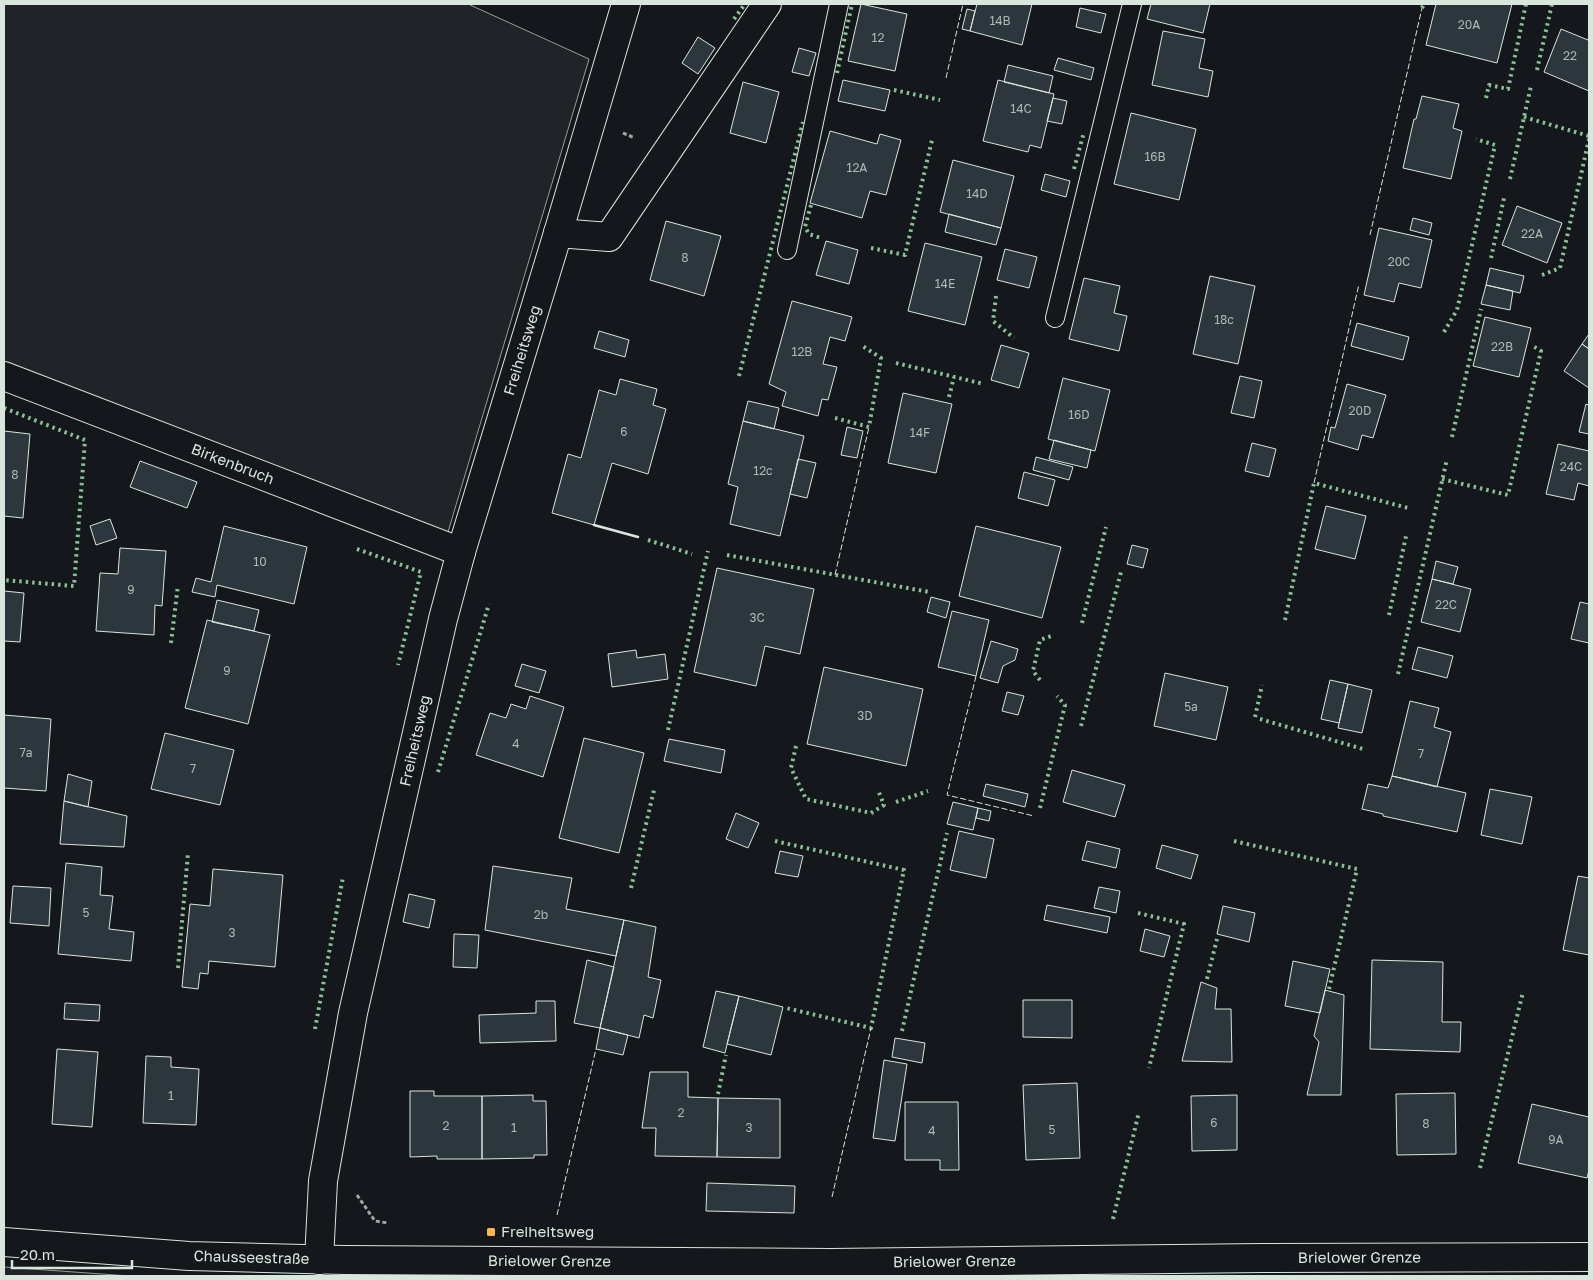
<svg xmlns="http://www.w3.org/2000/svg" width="1593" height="1280" font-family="'Golos Text',sans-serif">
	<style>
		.green { fill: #202428; stroke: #939e99 }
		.building { fill: #2c363c; stroke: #d8e6dc }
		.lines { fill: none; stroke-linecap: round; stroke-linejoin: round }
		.lane-casing { stroke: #d8e6dc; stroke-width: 20 }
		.street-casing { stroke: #d8e6dc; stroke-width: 30 }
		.secondary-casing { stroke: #d8e6dc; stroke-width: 30 }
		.path { stroke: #9da8a2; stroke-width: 3; stroke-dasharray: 4 2.5; stroke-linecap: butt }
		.lane { stroke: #14181c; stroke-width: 18 }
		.street { stroke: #14181c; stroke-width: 28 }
		.secondary { stroke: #14181c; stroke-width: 28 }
		.hedge { stroke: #8ac095; stroke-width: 4; stroke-dasharray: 2.5 4; stroke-linecap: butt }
		.fence { stroke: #d8e6dc; stroke-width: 1; stroke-dasharray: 6 2.5; stroke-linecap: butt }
		.wall { stroke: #d8e6dc; stroke-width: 2.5 }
		.poi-dot { fill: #ffb74d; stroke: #14181c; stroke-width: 2 }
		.labels { text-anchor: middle; stroke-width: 4; stroke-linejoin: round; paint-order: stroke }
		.number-label { font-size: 12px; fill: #adbab4 }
		.street-label { font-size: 15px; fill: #d8e6dc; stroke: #14181c }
		.poi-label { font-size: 15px; fill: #d8e6dc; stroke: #14181c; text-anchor: start }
	</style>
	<rect width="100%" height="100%" fill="#14181c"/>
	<!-- green -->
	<path class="green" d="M4,4h464l121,55 -141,473 -444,-168z
		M4,1267l126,9h-126z"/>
	<!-- building -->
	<path class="building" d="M861,4l46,10 -12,57 -47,-10z
		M977,4h55l-10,41 -52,-14z
		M1151,4h59l-7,29 -56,-14z
		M1436,4h76l-15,59 -71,-18z
		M1080,8l26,6 -5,19 -25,-6z
		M967,9l8,2 -5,20 -8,-2z
		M1561,29l27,11 1,-4v55l-45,-19z
		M1163,31l42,8 -6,29 14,3 -5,26 -56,-12z
		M698,37l17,11 -17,26 -16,-11z
		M799,48l17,5 -7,23 -17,-4z
		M1058,58l36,10 -3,12 -37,-10z
		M1008,65l45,11 -4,17 -45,-11z
		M843,80l47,10 -5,21 -47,-10z
		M998,80l56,14 -13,54 -11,-3 -2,7 -45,-11z
		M743,82l36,10 -13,51 -36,-10z
		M1422,96l37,8 -6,24 9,3 -11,48 -48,-11 11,-49h2z
		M1053,98l14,3 -5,23 -15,-3z
		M1131,113l65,16 -17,71 -65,-16z
		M830,131l47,13 3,-10 21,6 -15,55 -16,-4 -8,27 -52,-15z
		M953,160l61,16 -13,52 -61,-16z
		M1045,174l25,7 -4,16 -25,-7z
		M1517,206l45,17 -15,40 -45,-18z
		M949,214l52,14 -5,17 -51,-13z
		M1413,218l19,5 -3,12 -19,-5z
		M666,221l55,15 -17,60 -54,-16z
		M1379,228l53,12 -11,48 -22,-5 -5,19 -30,-7z
		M826,241l32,9 -9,34 -33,-9z
		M925,243l57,14 -17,68 -57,-14z
		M1005,249l32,8 -8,31 -32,-8z
		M1490,268l34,8 -4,17 -34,-8z
		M1210,276l45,10 -17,78 -45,-10z
		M1084,278l36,8 -6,27 13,3 -8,35 -50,-12z
		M1486,285l27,6 -3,19 -29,-6z
		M792,301l60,16 -7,24 -15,-4 -7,27 14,3 -9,33 -6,-1 -4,17 -36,-10 4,-14 -17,-8z
		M1485,317l46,11 -12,49 -46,-11z
		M1357,323l52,14 -6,23 -52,-14z
		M599,331l30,9 -4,17 -31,-9z
		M1589,334v15l-7,-5z
		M1582,344l7,5v39l-25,-17z
		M1001,345l28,8 -10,35 -28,-8z
		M1240,376l22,5 -8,37 -23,-5z
		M1063,378l47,12 -15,61 -47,-12z
		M620,379l37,10 -4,16 13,4 -18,65 -36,-11 -18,62 -42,-12 16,-59 13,4 18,-68 17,5z
		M1347,384l39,11 -13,43 -11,-3 -4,15 -30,-9 3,-14 4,1z
		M903,393l49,11 -16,69 -48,-10z
		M748,401l31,7 -5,21 -31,-8z
		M1586,404l3,1v29l-10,-2z
		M743,421l61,15 -24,100 -50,-12 8,-37 -10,-3z
		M847,427l16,4 -6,27 -16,-3z
		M4,431l26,3 -7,84 -19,-2z
		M1054,440l37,10 -4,18 -38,-9z
		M1252,443l24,6 -7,28 -24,-6z
		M1558,444l31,7v35l-11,-3 -4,17 -28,-6z
		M1036,457l37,10 -4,13 -36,-10z
		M798,459l18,4 -9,35 -17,-4z
		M140,461l57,21 -10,26 -57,-21z
		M1024,472l31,8 -7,26 -30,-8z
		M1326,506l40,10 -11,43 -40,-10z
		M110,519l7,19 -21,7 -6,-19z
		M224,526l83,21 -13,57 -77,-19 -2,12 -23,-5 4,-14 15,4z
		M976,526l85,21 -19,71 -83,-22z
		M1132,545l16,4 -5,19 -16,-4z
		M120,548l46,3 -4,55 -7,-1 -1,30 -58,-4 4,-58 18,1z
		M1436,561l22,6 -5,17 -21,-5z
		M717,568l97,21 -14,65 -35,-8 -9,40 -62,-14z
		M1432,579l39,10 -11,43 -39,-10z
		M4,591l20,2 -4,49 -16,-1z
		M931,597l19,5 -4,16 -19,-6z
		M217,600l42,10 -5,21 -42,-9z
		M1580,602l9,2v39l-18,-4z
		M952,611l37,9 -13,56 -38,-9z
		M207,620l63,15 -22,89 -63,-16z
		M991,641l27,8 -3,11 -12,6 -5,17 -18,-5z
		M1418,647l35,9 -6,22 -35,-9z
		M636,650l1,8 28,-4 3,25 -56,8 -4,-33z
		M522,664l24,7 -7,22 -24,-7z
		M824,667l99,22 -17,77 -99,-22z
		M1165,673l63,14 -12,53 -62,-14z
		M1330,680l18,4 -9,39 -18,-4z
		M1348,684l24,6 -10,43 -24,-5z
		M1007,692l17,4 -6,19 -16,-4z
		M530,696l34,11 -21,70 -67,-22 14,-42 16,5 5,-14 15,5z
		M1410,701l29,7 -5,19 17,5 -14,55 -45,-11z
		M4,715l47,4 -5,72 -42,-3z
		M165,733l69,17 -14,55 -69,-16z
		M584,738l60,15 -25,100 -60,-15z
		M669,739l56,11 -4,23 -57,-12z
		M1072,770l53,15 -10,32 -52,-15z
		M68,774l24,7 -4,26 -24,-6z
		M1392,776l74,17 -9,39 -74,-16v-2l-21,-5 6,-25 20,4z
		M986,784l42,10 -3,13 -42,-11z
		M1490,789l42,8 -10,47 -41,-9z
		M64,801l63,15 -3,31 -64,-3z
		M953,802l25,6 -5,22 -26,-6z
		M978,808l13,3 -2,10 -13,-3z
		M736,813l23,10 -11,25 -22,-9z
		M959,831l35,8 -8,39 -36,-8z
		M1087,841l33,8 -4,19 -34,-8z
		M1162,845l36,10 -7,24 -35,-11z
		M780,851l23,5 -5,21 -23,-4z
		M66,863l36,4 -2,28 13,1 -4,33 25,3 -3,29 -73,-7z
		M493,866l79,12 -6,31 58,11 -8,36 -131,-26z
		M213,869l70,6 -8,92 -66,-6 -1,13 -8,-1 -2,16 -16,-2 8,-83 20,2z
		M1578,876l11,2v77l-26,-5z
		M13,886l38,2 -2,38 -39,-3z
		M1099,887l21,4 -4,22 -22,-5z
		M409,894l26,6 -6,28 -26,-6z
		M1047,905l63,12 -3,16 -63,-13z
		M1223,906l32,7 -6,29 -32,-8z
		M624,920l32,7 -8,50 13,3 -8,38 -9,-3 -5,23 -39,-10z
		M1145,929l25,7 -6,21 -24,-6z
		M454,934l25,1 -2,33 -24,-1z
		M587,960l27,7 -14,61 -26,-5z
		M1372,960l71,2 -1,60h19l-1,30 -90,-3z
		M1293,961l37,8 -10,44 -35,-7z
		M1201,982l16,6 -2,21h16l1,53 -50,-1z
		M1325,990l19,5 -3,100h-34l12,-53 -5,-6z
		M716,991l23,5 -14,57 -22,-6z
		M739,996l44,11 -12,48 -44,-11z
		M1023,1000h49v38l-49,-1z
		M536,1001h19l1,40 -76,2 -1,-28 57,-2z
		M65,1003l35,2 -1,16 -35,-2z
		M600,1028l28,7 -5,20 -27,-6z
		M895,1038l30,5 -3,20 -30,-6z
		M57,1049l41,3 -6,75 -40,-3z
		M146,1056l25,1v10l28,2 -3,56 -53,-2z
		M884,1060l23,4 -12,77 -22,-3z
		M650,1072h38v25l30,1 -1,59 -62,-1 1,-28h-14z
		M1077,1083l3,75 -54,2 -3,-75z
		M410,1091h24v5h48v63h-45v-3l-27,1z
		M1455,1093l1,61 -59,1 -1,-61z
		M533,1095v6h13l1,54h-13v3l-52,1v-63z
		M1237,1095v55l-45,1 -1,-55z
		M718,1098l62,1v59l-63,-1z
		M905,1102h53l1,68h-19v-10h-35z
		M1532,1104l57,13v53l-2,8 -69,-15z
		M707,1183l88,3 -1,27 -88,-2z"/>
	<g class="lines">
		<defs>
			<path id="lane" d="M787,250l52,-246
				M1055,318l77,-314"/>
			<g id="street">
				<path d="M558,233l51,4 158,-233"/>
				<path id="s1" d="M4,376l457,176"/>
				<path id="s2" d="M319,1260l4,-79 30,-168 90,-394 18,-67 97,-319 68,-229"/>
			</g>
			<g id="secondary">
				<path id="s3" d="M4,1242l185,14 155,4 487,3 432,-5 326,-1"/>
			</g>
		</defs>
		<!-- lane casing -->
		<use href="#lane" class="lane-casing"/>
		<!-- street casing -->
		<use href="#street" class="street-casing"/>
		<!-- secondary casing -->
		<use href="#secondary" class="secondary-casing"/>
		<!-- path -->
		<path class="path" d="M623,133l12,5
			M357,1195l18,26 13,2"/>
		<!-- lane -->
		<use href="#lane" class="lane"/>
		<!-- street -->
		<use href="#street" class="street"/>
		<!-- secondary -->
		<use href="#secondary" class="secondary"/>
		<!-- hedge -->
		<path class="hedge" d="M1422,8l2,-4
			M734,19l11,-15
			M1537,70l15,-66
			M837,73l15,-69
			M894,90l46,10
			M1486,98l3,-13 19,4 18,-85
			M1524,117l65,19
			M1074,169l10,-37
			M1510,179l21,-93
			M811,205l-6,22 4,7 12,4
			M871,248l34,7 27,-115
			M1491,258l13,-60
			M1542,275l18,-7 29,-129
			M996,296l-3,25 21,17
			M1444,332l13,-22 38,-165 -19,-6
			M896,363l88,21
			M739,376l64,-254
			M949,397l5,-20
			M4,408l81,32 -11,146 -70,-6
			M835,418l34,9 12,-69 -20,-13
			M1452,437l29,-128
			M1442,479l66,16 33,-144 -8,-5
			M648,540l44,14
			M357,549l64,23 -23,93
			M727,555l202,37
			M1389,615l17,-79
			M1285,620l29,-137 94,25
			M1082,623l24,-96
			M171,643l7,-58
			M1398,674l49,-215
			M1040,680l-7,-9 7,-31 14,-5
			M1255,717l7,-32
			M1260,719l103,30
			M1081,726l40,-154
			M668,730l40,-179
			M796,746l-5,22 15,31 65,14 13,-8 -6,-15
			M438,772l51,-168
			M896,802l32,-11
			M1040,808l25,-103 -8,-9
			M775,841l129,29 -33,158 -85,-20
			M1234,841l123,28 -28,120
			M631,888l23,-98
			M1138,913l46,11 -35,144
			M178,968l10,-115
			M1207,979l10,-40
			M315,1029l28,-152
			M902,1031l45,-198
			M718,1094l8,-39
			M1480,1168l43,-176
			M1113,1219l26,-107"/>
		<!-- fence -->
		<path class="fence" d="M946,78l17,-74
			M1370,235l52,-227
			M1314,483l45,-199
			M835,575l34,-148
			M976,676l-29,119 87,21
			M832,1197l39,-169
			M557,1215l39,-166"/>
		<!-- wall -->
		<path class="wall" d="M594,525l44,12"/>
	</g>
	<!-- markers -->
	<rect class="poi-dot" x="486" y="1227" width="10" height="10" rx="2.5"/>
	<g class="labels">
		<!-- number labels -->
		<g class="number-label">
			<text x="1000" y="25">14B</text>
			<text x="1469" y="29">20A</text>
			<text x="878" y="42">12</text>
			<text x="1570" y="60">22</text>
			<text x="1021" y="113">14C</text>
			<text x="1155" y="161">16B</text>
			<text x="857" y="172">12A</text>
			<text x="977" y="198">14D</text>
			<text x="1532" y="238">22A</text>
			<text x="685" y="262">8</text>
			<text x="1399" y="266">20C</text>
			<text x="945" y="288">14E</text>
			<text x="1224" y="324">18c</text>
			<text x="1502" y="351">22B</text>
			<text x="802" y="356">12B</text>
			<text x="1360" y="415">20D</text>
			<text x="1079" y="419">16D</text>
			<text x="624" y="436">6</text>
			<text x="920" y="437">14F</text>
			<text x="1571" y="471">24C</text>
			<text x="763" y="475">12c</text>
			<text x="15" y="479">8</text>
			<text x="260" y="566">10</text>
			<text x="131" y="594">9</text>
			<text x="1446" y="609">22C</text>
			<text x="757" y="622">3C</text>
			<text x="227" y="675">9</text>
			<text x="1191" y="711">5a</text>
			<text x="865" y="720">3D</text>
			<text x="516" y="748">4</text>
			<text x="26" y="757">7a</text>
			<text x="1421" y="758">7</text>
			<text x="193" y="773">7</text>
			<text x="86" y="917">5</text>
			<text x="541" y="919">2b</text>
			<text x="232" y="937">3</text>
			<text x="171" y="1100">1</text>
			<text x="681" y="1117">2</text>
			<text x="1214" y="1127">6</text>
			<text x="1426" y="1128">8</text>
			<text x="446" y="1130">2</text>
			<text x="514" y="1132">1</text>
			<text x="749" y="1132">3</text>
			<text x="1052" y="1134">5</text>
			<text x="932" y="1135">4</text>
			<text x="1556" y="1144">9A</text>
		</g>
		<!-- street labels -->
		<g class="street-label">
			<text dy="5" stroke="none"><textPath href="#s2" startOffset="934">Freiheitsweg</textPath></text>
			<text dy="5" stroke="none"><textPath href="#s1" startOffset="245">Birkenbruch</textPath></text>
			<text dy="5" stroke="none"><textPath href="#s2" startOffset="529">Freiheitsweg</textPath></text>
			<text dy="5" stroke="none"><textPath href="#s3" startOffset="248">Chausseestraße</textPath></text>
			<text dy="5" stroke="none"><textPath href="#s3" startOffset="1356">Brielower Grenze</textPath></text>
			<text dy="5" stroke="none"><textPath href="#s3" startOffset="546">Brielower Grenze</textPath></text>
			<text dy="5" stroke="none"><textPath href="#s3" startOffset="951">Brielower Grenze</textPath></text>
		</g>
		<!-- poi labels -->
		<g class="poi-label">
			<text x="501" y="1237">Freiheitsweg</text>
		</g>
	</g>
	<!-- border -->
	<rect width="1593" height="1280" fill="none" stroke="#d8e6dc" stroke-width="10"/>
	<!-- scale -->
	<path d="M12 1260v8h120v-8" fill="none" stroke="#d8e6dc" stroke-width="2.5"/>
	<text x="20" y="1260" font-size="15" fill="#d8e6dc" stroke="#14181c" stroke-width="4" paint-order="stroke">20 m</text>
</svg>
